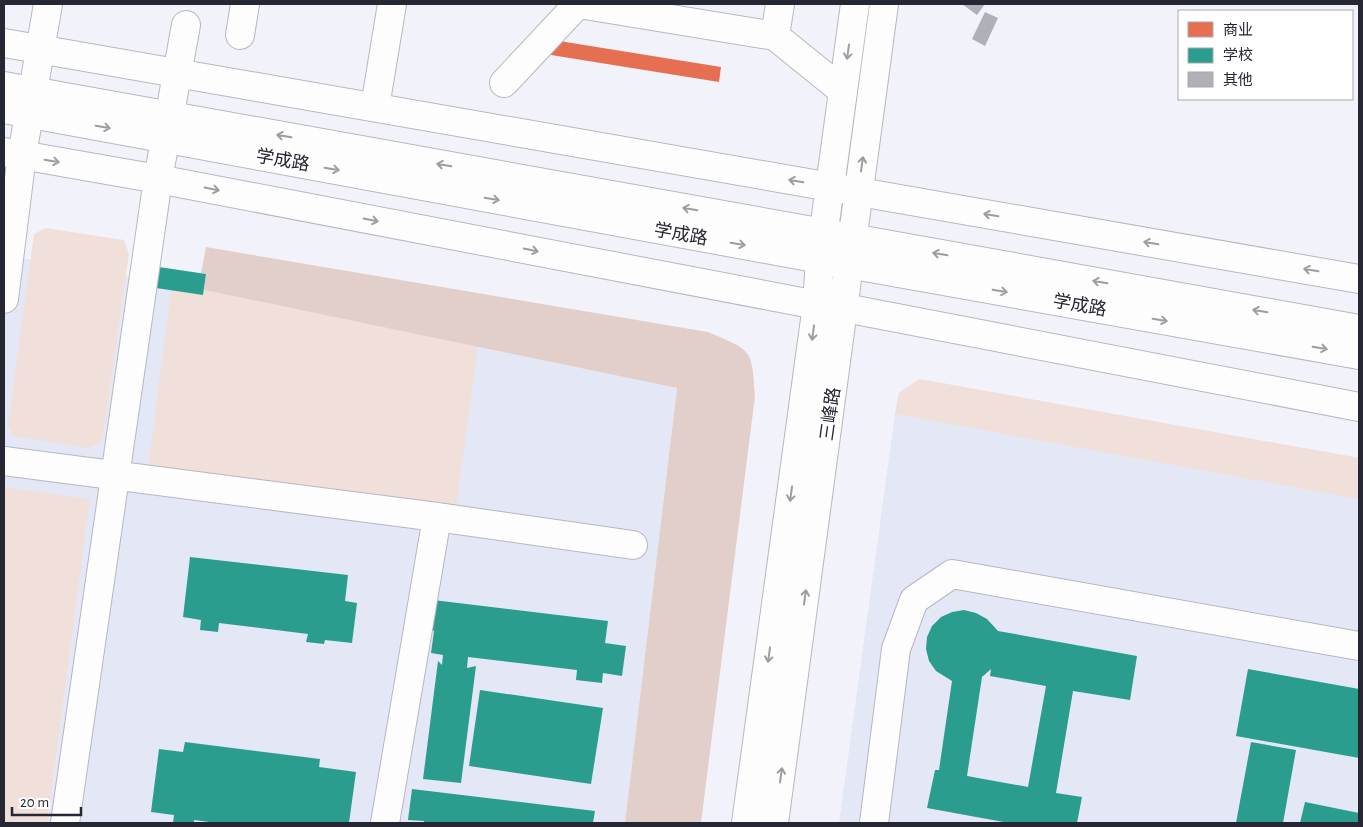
<svg xmlns="http://www.w3.org/2000/svg" width="1363" height="827" font-family="'Alegreya Sans','Noto Sans SC',sans-serif">
	<style>
		.built { fill: #e4e7f6 }
		.green { fill: #f1dfda }
		.forest { fill: #e3cfc9 }
		.shops { fill: #e76f51 }
		.schools { fill: #2a9d8f; fill-rule: evenodd }
		.building { fill: #afb0b9 }
		.lines { fill: none; stroke-linecap: round; stroke-linejoin: round }
		.minor-casing { stroke: #b6b7c0; stroke-width: 30 }
		.major-casing { stroke: #b6b7c0; stroke-width: 30 }
		.minor { stroke: #fdfdfe; stroke-width: 28 }
		.major { stroke: #fdfdfe; stroke-width: 28 }
		.oneway { stroke: #9c9da2 }
		.labels { text-anchor: middle; stroke-width: 5; stroke-linejoin: round; paint-order: stroke }
		.street-label { font-size: 18px; fill: #252732; stroke: #fff }
	</style>
	<rect width="100%" height="100%" fill="#f2f3fa"/>
	<!-- built -->
	<path class="built" d="M4,255l200,35 473,98 -52,435h-621z
		M919,379l440,79v365h-520l56,-409 4,-21z"/>
	<!-- green -->
	<path class="green" d="M45,228l79,12 5,14 -27,187 -14,7 -75,-12 -5,-12 26,-190z
		M171,290l32,5 1,-5 274,56 -23,169 -308,-39z
		M919,379l440,79v41l-464,-85 4,-21z
		M4,487l86,12 -43,324h-43z"/>
	<!-- forest -->
	<path class="forest" d="M206,247l502,85c44,19 44,16 47,64l-54,427h-76l52,-435 -473,-98 2,-16 -5,-1z"/>
	<!-- shops -->
	<path class="shops" d="M553,40l168,27 -2,15 -168,-27z"/>
	<!-- schools -->
	<path class="schools" d="M159,267l47,7 -3,21 -47,-7z
		M190,557l158,18 -3,26 12,2 -5,40 -27,-3 -1,4 -18,-2 2,-8 -89,-11 -1,9 -18,-2 1,-10 -18,-3z
		M433,600l175,21 -3,22 21,3 -4,30 -19,-3 -1,10 -26,-3 1,-10 -109,-13 -1,11 9,-2 -15,117 -38,-4 15,-118 4,4 1,-10 -12,-2 3,-22 -4,-3z
		M964,610l12,3 11,6 11,12 139,25 -7,44 -57,-9 -17,102 26,4 -5,26h-68l-82,-15 8,-38h4l13,-89 -16,-10 -7,-10 -3,-12 1,-12 5,-11 9,-9 11,-5zM991,669l-1,7 56,10 -18,101 -61,-11 15,-99z
		M1248,669l111,20v69l-123,-22z
		M480,690l123,18 -12,76 -122,-18z
		M185,742l135,17 -1,8 37,5 -7,51h-132l-23,-3v3h-21l1,-8 -23,-3 8,-63 24,3z
		M1251,742l45,8 -13,73h-47z
		M412,789l183,22 -2,12h-169v-2l-16,-1z
		M1305,802l54,11v10h-59z"/>
	<!-- building -->
	<path class="building" d="M962,4h23l-8,11z
		M985,12l13,6 -13,28 -13,-7z"/>
	<g class="lines">
		<defs>
			<path id="minor" d="M579,4l196,32 5,-32
				M240,35l5,-31
				M775,36l68,55
				M4,43l1355,236
				M504,83l74,-79
				M375,107l17,-103
				M4,152l154,27 659,126 28,3 514,99
				M4,299l18,-144 26,-151
				M4,461l433,56 196,28
				M65,823l93,-644 28,-154
				M385,823l52,-306
				M874,823l22,-174 18,-49 38,-26 407,72"/>
			<path id="major" d="M4,86l1355,243
				M4,109l816,150 539,96
				M746,823l71,-518 3,-46 35,-255
				M774,823l110,-819"/>
		</defs>
		<!-- minor casing -->
		<use href="#minor" class="minor-casing"/>
		<!-- major casing -->
		<use href="#major" class="major-casing"/>
		<!-- minor -->
		<use href="#minor" class="minor"/>
		<!-- major -->
		<use href="#major" class="major"/>
	</g>
	<!-- one-way arrows -->
	<defs><path id="oneway-shaft" d="M-6 0H5M1.5-3L5.5 0L1.5 3" fill="none" stroke-width="1.6" stroke-linecap="round" stroke-linejoin="round" transform="scale(1.25)"/></defs>
	<g class="oneway">
		<use href="#oneway-shaft" transform="translate(848 52) rotate(98)"/>
		<use href="#oneway-shaft" transform="translate(103 127) rotate(10)"/>
		<use href="#oneway-shaft" transform="translate(284 136) rotate(-170)"/>
		<use href="#oneway-shaft" transform="translate(52 161) rotate(10)"/>
		<use href="#oneway-shaft" transform="translate(862 164) rotate(-82)"/>
		<use href="#oneway-shaft" transform="translate(444 165) rotate(-170)"/>
		<use href="#oneway-shaft" transform="translate(332 169) rotate(10)"/>
		<use href="#oneway-shaft" transform="translate(796 181) rotate(-170)"/>
		<use href="#oneway-shaft" transform="translate(212 189) rotate(11)"/>
		<use href="#oneway-shaft" transform="translate(492 199) rotate(10)"/>
		<use href="#oneway-shaft" transform="translate(690 209) rotate(-170)"/>
		<use href="#oneway-shaft" transform="translate(991 215) rotate(-170)"/>
		<use href="#oneway-shaft" transform="translate(371 220) rotate(11)"/>
		<use href="#oneway-shaft" transform="translate(1151 243) rotate(-170)"/>
		<use href="#oneway-shaft" transform="translate(738 244) rotate(10)"/>
		<use href="#oneway-shaft" transform="translate(531 250) rotate(11)"/>
		<use href="#oneway-shaft" transform="translate(940 254) rotate(-170)"/>
		<use href="#oneway-shaft" transform="translate(1311 270) rotate(-170)"/>
		<use href="#oneway-shaft" transform="translate(1100 282) rotate(-170)"/>
		<use href="#oneway-shaft" transform="translate(1000 291) rotate(10)"/>
		<use href="#oneway-shaft" transform="translate(1260 311) rotate(-170)"/>
		<use href="#oneway-shaft" transform="translate(1160 320) rotate(10)"/>
		<use href="#oneway-shaft" transform="translate(813 333) rotate(98)"/>
		<use href="#oneway-shaft" transform="translate(1320 348) rotate(10)"/>
		<use href="#oneway-shaft" transform="translate(791 494) rotate(98)"/>
		<use href="#oneway-shaft" transform="translate(805 597) rotate(-82)"/>
		<use href="#oneway-shaft" transform="translate(769 655) rotate(98)"/>
		<use href="#oneway-shaft" transform="translate(781 775) rotate(-82)"/>
	</g>
	<g class="labels">
		<!-- street labels -->
		<g class="street-label">
			<text transform="translate(283 160) rotate(10)" y="6">学成路</text>
			<text transform="translate(681 234) rotate(10)" y="6">学成路</text>
			<text transform="translate(1080 305) rotate(10)" y="6">学成路</text>
			<text transform="translate(830 414) rotate(-82)" y="6">三峰路</text>
		</g>
	</g>
	<!-- border -->
	<rect width="1363" height="827" fill="none" stroke="#252732" stroke-width="10"/>
	<!-- legend -->
	<rect x="1178" y="10" width="175" height="90" fill="#ffffff" stroke="#a8a9ad"/>
	<rect x="1188" y="22" width="25" height="15" fill="#e76f51" stroke="#a8a9ad"/>
	<text x="1223" y="35" font-size="15" fill="#252732">商业</text>
	<rect x="1188" y="48" width="25" height="15" fill="#2a9d8f" stroke="#a8a9ad"/>
	<text x="1223" y="60" font-size="15" fill="#252732">学校</text>
	<rect x="1188" y="72" width="25" height="15" fill="#afb0b9" stroke="#a8a9ad"/>
	<text x="1223" y="85" font-size="15" fill="#252732">其他</text>
	<!-- scale -->
	<path d="M12 807v8h69v-8" fill="none" stroke="#252732" stroke-width="2.5"/>
	<text x="20" y="807" font-size="15" fill="#252732" stroke="#ffffff" stroke-width="4" paint-order="stroke">20 m</text>
</svg>
